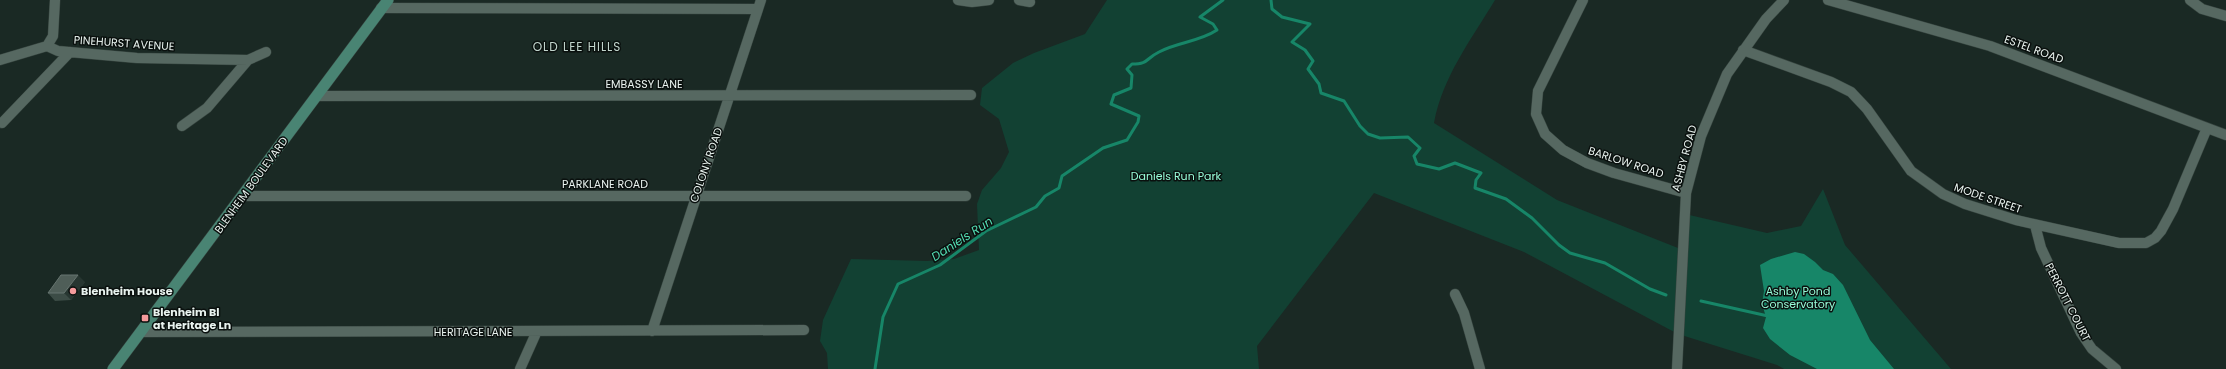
<svg xmlns="http://www.w3.org/2000/svg" width="2226" height="369" font-family="Poppins,sans-serif">
	<style>
		.green { fill: #124133 }
		.water { fill: #178668 }
		.lines { fill: none; stroke-linecap: round; stroke-linejoin: round }
		.stream { stroke: #178668; stroke-width: 3 }
		.minor-casing { stroke: #36443f; stroke-width: 11 }
		.secondary-casing { stroke: #36443f; stroke-width: 12 }
		.minor { stroke: #566861; stroke-width: 10 }
		.secondary { stroke: #498473; stroke-width: 11 }
		.wall { fill: #3c4c46 }
		.shaded-wall { fill: #273631 }
		.building { fill: #4f5e58; stroke: #677570 }
		.poi-dot { fill: #f59b9c; stroke: #0a100e; stroke-width: 1.5 }
		.labels { text-anchor: middle; stroke-width: 3; stroke-linejoin: round; paint-order: stroke }
		.street-label { font-size: 11px; fill: #e9f3ef; stroke: #0a100e }
		.park-label { font-size: 11px; fill: #97fcd8; stroke: #0a100e }
		.poi-label { font-size: 11px; font-weight: bold; fill: #e9f3ef; stroke: #0a100e; text-anchor: start }
		.neighbourhood-label { font-size: 12px; letter-spacing: 1px; fill: #c1d4cc; stroke: #0a100e }
		.water-label { font-size: 12px; font-style: italic; fill: #54deb4; stroke: #0a100e }
	</style>
	<rect width="100%" height="100%" fill="#1a2924"/>
	<!-- green -->
	<path class="green" d="M1107,0h388c-24,40 -52,76 -61,123l123,77 126,50 2,-36 82,19 34,-7 22,-37 22,56 106,124h-167l-7,-4 -99,-31 -154,-82 -150,-59 -117,153 2,23h-431l-1,-16 -7,-12 3,-21 28,-61 76,2 27,-2 25,-9 -2,-46 5,-14 19,-22 8,-16 -10,-33 -19,-14 2,-17 31,-25 21,-10 51,-19z"/>
	<!-- water -->
	<path class="water" d="M1795,252l9,2 11,8 8,8 10,4 10,11 27,55 24,29h-77l-27,-14 -20,-16 -7,-11 3,-11 -4,-13 2,-13 -4,-26 11,-6z"/>
	<g class="lines">
		<!-- stream -->
		<path class="stream" d="M1271,0l1,9 10,8 28,7 -18,18 13,8 8,11 -5,8 11,15 2,9 23,8 16,25 8,8 12,4 28,-1 12,11 -6,8 3,8 22,5 16,-6 26,10 -5,7 -1,8 31,11 26,19 27,27 11,8 35,10 45,26 16,6
			M1701,301l67,15
			M875,369l8,-52 15,-33 42,-19 46,-34 50,-24 9,-11 14,-8 3,-12 41,-28 24,-8 11,-18 1,-6 -28,-12 3,-9 17,-7 1,-13 -5,-6 5,-5c17,0 13,-5 27,-12 18,-10 40,-10 58,-22l-4,-6 -13,-7 23,-17"/>
		<defs>
			<path id="minor" d="M958,0l14,2 17,-2
				M1019,0l11,2
				M1583,0l-45,91 -2,23 9,20 18,16 24,13 27,10 72,20
				M1828,0l162,46 236,89
				M2190,0l12,9 24,7
				M381,8l377,1
				M47,46l11,5 79,7 111,2 18,-8
				M47,46l6,-10 2,-36
				M1743,50l88,32 20,10 16,17 44,62 32,23 22,10 51,16 103,23h27l9,-5 6,-7 12,-22 34,-81
				M0,60l47,-14
				M317,96l654,-1
				M2,123l68,-71
				M182,126l25,-18 41,-48
				M244,196h722
				M2035,225l6,23 40,85 11,16 24,20
				M1455,294l9,19 16,56
				M652,331l109,-331
				M142,332l662,-2
				M520,369l17,-38
				M1677,369l9,-176 15,-57 26,-62 39,-55 18,-19"/>
			<path id="secondary" d="M113,369l275,-369"/>
		</defs>
		<!-- minor casing -->
		<use href="#minor" class="minor-casing"/>
		<!-- secondary casing -->
		<use href="#secondary" class="secondary-casing"/>
		<!-- minor -->
		<use href="#minor" class="minor"/>
		<!-- secondary -->
		<use href="#secondary" class="secondary"/>
	</g>
	<!-- wall -->
	<path class="wall" d="M85,282l-14,18 -16,1 -7,-8z"/>
	<!-- shaded-wall -->
	<path class="shaded-wall" d="M78,275l7,7 -14,18 -7,-7z"/>
	<!-- building -->
	<path class="building" d="M61,275h17l-14,18h-16z"/>
	<!-- markers -->
	<g class="poi-dot">
		<circle cx="73" cy="291" r="4"/>
		<rect x="141" y="314" width="8" height="8" rx="2"/>
	</g>
	<g class="labels">
		<!-- street labels -->
		<g class="street-label">
			<text transform="translate(124 43) rotate(4)" y="4">PINEHURST AVENUE</text>
			<text transform="translate(2034 49) rotate(20)" y="4">ESTEL ROAD</text>
			<text x="644" y="88">EMBASSY LANE</text>
			<text transform="translate(1684 158) rotate(-75)" y="4">ASHBY ROAD</text>
			<text transform="translate(1626 162) rotate(18)" y="4">BARLOW ROAD</text>
			<text transform="translate(706 165) rotate(-71)" y="4">COLONY ROAD</text>
			<text x="605" y="188">PARKLANE ROAD</text>
			<text transform="translate(251 185) rotate(-54)" y="4">BLENHEIM BOULEVARD</text>
			<text transform="translate(1988 198) rotate(19)" y="4">MODE STREET</text>
			<text transform="translate(2068 302) rotate(63)" y="4">PERROTT COURT</text>
			<text x="473" y="336">HERITAGE LANE</text>
		</g>
		<!-- park labels -->
		<g class="park-label">
			<text x="1176" y="180">Daniels Run Park</text>
			<text x="1798" y="295">Ashby Pond<tspan x="1798" dy="13">Conservatory</tspan></text>
		</g>
		<!-- poi labels -->
		<g class="poi-label">
			<text x="81" y="295">Blenheim House</text>
			<text x="153" y="316">Blenheim Bl<tspan x="153" dy="13">at Heritage Ln</tspan></text>
		</g>
		<!-- neighbourhood labels -->
		<g class="neighbourhood-label">
			<text x="577" y="51">OLD LEE HILLS</text>
		</g>
		<!-- water labels -->
		<g class="water-label">
			<text transform="translate(962 239) rotate(-33)" y="4">Daniels Run</text>
		</g>
	</g>
</svg>
